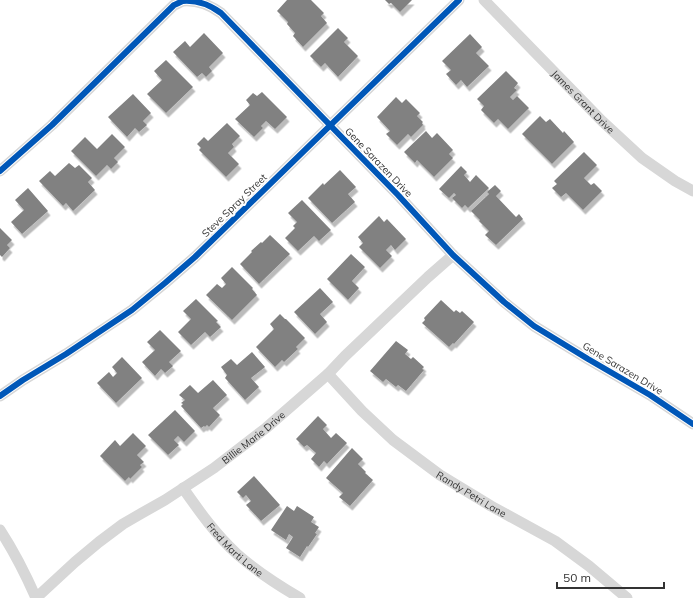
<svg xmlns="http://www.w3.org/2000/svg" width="693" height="598" font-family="Mulish,sans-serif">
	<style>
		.building { fill: #818181; filter: url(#shadow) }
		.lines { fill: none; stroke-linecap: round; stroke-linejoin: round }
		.minor { stroke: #d7d7d7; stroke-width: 11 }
		.cycleway-casing { stroke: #fff; stroke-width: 8 }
		.cycleway { stroke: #0057b8; stroke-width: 6 }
		.labels { text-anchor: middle; stroke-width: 4; stroke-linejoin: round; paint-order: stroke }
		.street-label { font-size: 10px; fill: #333; stroke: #fff }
	</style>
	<defs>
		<filter id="shadow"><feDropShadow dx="2.5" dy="4.5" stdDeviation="0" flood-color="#0004"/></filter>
	</defs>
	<rect width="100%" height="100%" fill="#fff"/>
	<!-- building -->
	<path class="building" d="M287,0h24l13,13 -3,3 6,7 -24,24 -10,-11 2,-3 -8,-9 1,-2 -11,-11z
		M385,0h27l-12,12 -9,-9 -2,1z
		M338,28l10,10 -4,4 14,14 -20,21 -13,-14 -4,4 -11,-11z
		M204,33l19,20 -14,14 3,4 -6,6 -4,-4 -5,4 -24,-25 12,-11 5,6z
		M470,34l12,13 -6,6 13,13 -22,21 -6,-7 -5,5 -10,-11 5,-4 -9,-9z
		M166,60l27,27 -27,26 -19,-19 15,-14 -8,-9z
		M506,71l12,12 -4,5 3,2 -7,7 3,3 4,-4 12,12 -21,21 -10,-10 -4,4 -13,-13 3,-4 -7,-7z
		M262,92l25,25 -12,12 -9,-8 -5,5 2,2 -9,9 -19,-18 15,-14 -4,-5 7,-7 4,3z
		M133,94l18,19 -8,8 4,4 -8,7 -4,-4 -8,9 -19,-20z
		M396,97l6,6 4,-4 14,14 -3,3 6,6 -1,1 1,2 -12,12 -3,-3 -11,11 -11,-11 4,-3 -13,-14z
		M540,116l6,6 4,-3 13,14 1,-2 10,11 -22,22 -30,-30z
		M227,123l13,13 -8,8 2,3 -6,6 11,11 -13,13 -27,-27 2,-2 -4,-4 7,-7 4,4z
		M426,131l6,7 5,-5 16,17 -4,4 4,4 -19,19 -17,-17 -2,3 -11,-11z
		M112,134l13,13 -11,11 4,4 -7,7 -4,-4 -11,11 -25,-25 14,-14 12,12z
		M584,152l13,13 -13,13 7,7 3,-2 8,8 -19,19 -17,-17 -5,4 -9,-9 5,-4 -3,-3z
		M69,163l6,5 4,-3 13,13 -4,4 7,8 -22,21 -7,-8 -3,3 -24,-25 11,-10 5,5z
		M461,166l6,6 -3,3 6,7 6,-7 13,13 -21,20 -3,-3 -3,3 -10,-10 4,-3 -2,-2 -5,5 -10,-9z
		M340,170l16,17 -8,7 7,8 -23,21 -24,-25 15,-15 1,2z
		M495,185l6,6 -5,5 20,21 3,-3 4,5 -27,26 -11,-10 4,-4 -10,-10 1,-1 -9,-9 18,-17 -2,-2z
		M28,188l20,23 -26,23 -11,-12 13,-12 -9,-10z
		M302,200l29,30 -12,11 -5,-5 -16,15 -13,-13 10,-10 -2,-2 4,-4 -9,-9z
		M379,216l5,6 3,-3 19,20 -11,11 -4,-5 -5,5 6,6 -12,12 -21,-21 4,-4 -5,-6z
		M0,228l12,12 -5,5 3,3 -8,9 -2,-2z
		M270,235l20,19 -31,30 -19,-20 12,-12 -1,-1 10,-9 1,1z
		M351,254l14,13 -13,14 7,7 -11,12 -21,-21z
		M232,267l21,21 -1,1 5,6 -25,25 -26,-25 11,-11 5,4 4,-4 -5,-6z
		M320,288l13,14 -13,12 7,8 -12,12 -21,-22z
		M196,299l22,22 -2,1 5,5 -11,10 -5,-5 -14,13 -13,-13 13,-13 -8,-8z
		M441,300l13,12 2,-2 4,3 2,-2 12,11 -20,22 -1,-1 -4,4 -27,-24 3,-3 -1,-2z
		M280,314l5,5h1l19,19 -9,9 2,2 -14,13 -2,-2 -7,7 -19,-20 18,-18 -4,-5z
		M160,330l21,21 -12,11 4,4 -8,7 -4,-4 -6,7 -13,-14 13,-12 -8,-8z
		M396,341l12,9 -3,4 6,5 2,-2 11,10 -2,2 2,1 -18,21 -8,-6 -2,2 -10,-8 -3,3 -13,-11z
		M252,352l13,15 -14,11 8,9 -14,13 -20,-22 2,-3 -6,-8 10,-8 6,6z
		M122,357l20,21 -26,25 -19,-20 12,-11 4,5 4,-4 -5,-6z
		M213,380l14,15 -14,13 7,7 -11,12 -2,-2 -2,2 -1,-1 -3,2 -20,-22 2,-2 -2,-1 4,-3 -6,-5 11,-10 8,8z
		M175,410l20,21 -11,11 -6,-6 -4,4 5,5 -11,10 -20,-20z
		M318,416l9,9 -4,4 8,9 5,-5 11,10 -20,21 -3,-3 -5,6 -8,-8 5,-6 -9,-8 -3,2 -8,-8z
		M133,433l13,13 -9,9 7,7 -4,3 2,2 -12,12 -1,-2 -4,4 -25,-25 15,-16 5,6z
		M352,448l11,11 -5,5 8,8 -1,1 8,7 -23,26 -11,-9 4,-4 -17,-15z
		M254,476l26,29 -19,16 -15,-16 5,-4 -5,-6 -3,3 -6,-6z
		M287,506l7,5 3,-5 17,11 -3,5 8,5 -4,6 2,1 -9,13 -1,-1 -7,11 -14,-9 7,-11 -4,-3 -3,6 -15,-10z"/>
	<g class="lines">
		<!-- minor -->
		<g class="minor">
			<path id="s1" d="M484,0l118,121 40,37 33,23 18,10"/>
			<path d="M0,171l52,-46 122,-120c3,-1 6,-3 9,-4 14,-1 27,4 38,12l177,182 55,60 51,47 30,24 54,33 62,36 43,29"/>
			<path id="s2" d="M328,374l34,37 31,29 47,35 51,31 64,35 34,25 38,32"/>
			<path d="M0,396l23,-16 43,-26 66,-44 33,-27 30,-26 264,-257"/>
			<path id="s3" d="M183,488c16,23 33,47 54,66 19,17 41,31 63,44"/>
			<path d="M0,530c15,23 25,43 36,68"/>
			<path id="s4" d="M36,598l39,-36 24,-20 24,-18 19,-11 23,-13 49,-32 52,-40 62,-54 17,-18 83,-79 25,-22"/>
		</g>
		<defs>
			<path id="cycleway" d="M0,171l52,-46 122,-120c3,-1 6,-3 9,-4 14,-1 27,4 38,12l177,182 55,60 51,47 30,24 54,33 62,36 43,29
				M0,396l23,-16 43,-26 66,-44 33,-27 30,-26 264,-257"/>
		</defs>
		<!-- cycleway casing -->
		<use href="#cycleway" class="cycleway-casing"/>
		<!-- cycleway -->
		<use href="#cycleway" class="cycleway"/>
	</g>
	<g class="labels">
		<!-- street labels -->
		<g class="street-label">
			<text dy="4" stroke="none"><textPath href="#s1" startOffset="142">James Grant Drive</textPath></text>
			<text transform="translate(379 162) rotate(46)" y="4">Gene Sarazen Drive</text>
			<text transform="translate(234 205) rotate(-44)" y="4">Steve Spray Street</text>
			<text transform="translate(623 368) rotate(31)" y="4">Gene Sarazen Drive</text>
			<text dy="4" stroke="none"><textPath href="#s4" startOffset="271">Billie Marie Drive</textPath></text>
			<text dy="4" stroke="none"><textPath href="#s2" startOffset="188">Randy Petri Lane</textPath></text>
			<text dy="4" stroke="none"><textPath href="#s3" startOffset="81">Fred Marti Lane</textPath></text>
		</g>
	</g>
	<!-- scale -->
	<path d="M557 582v6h107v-6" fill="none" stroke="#333333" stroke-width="2"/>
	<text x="563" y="582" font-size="12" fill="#333333" stroke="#ffffff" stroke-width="3" paint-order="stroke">50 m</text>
</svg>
